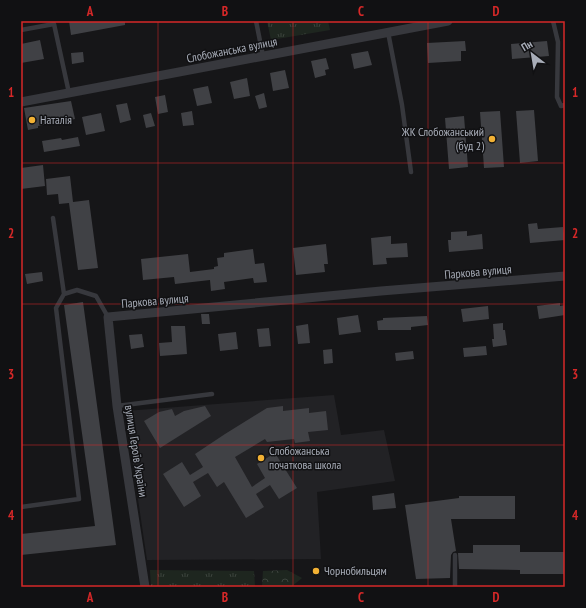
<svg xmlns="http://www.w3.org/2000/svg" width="586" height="608" font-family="'PT Sans Narrow',sans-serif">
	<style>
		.built { fill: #222225 }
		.grass { fill: url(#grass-tufts) }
		.forest { fill: url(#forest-crowns) }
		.building { fill: #404145 }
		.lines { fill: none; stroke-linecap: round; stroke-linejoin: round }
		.lane { stroke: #37383d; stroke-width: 4.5 }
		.street { stroke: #37383d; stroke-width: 9 }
		.grid { fill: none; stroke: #d62828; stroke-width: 1; stroke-opacity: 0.55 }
		.poi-dot { fill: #f2b134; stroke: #111113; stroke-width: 1.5 }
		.labels { text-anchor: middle; stroke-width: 3; stroke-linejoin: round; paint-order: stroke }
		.street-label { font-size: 12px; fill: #a8adb8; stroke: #111113 }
		.poi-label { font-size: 12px; fill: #a8adb8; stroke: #111113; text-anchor: start }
		.neatline { fill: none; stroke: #d62828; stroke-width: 1.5 }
		.grid-label { font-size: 13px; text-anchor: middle; font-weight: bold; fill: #d62828 }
	</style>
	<defs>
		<pattern id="grass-tufts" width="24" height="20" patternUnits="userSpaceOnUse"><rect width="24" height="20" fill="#1e261f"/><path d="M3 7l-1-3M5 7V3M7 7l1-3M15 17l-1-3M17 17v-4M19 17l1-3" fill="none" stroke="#3c433d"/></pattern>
		<pattern id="forest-crowns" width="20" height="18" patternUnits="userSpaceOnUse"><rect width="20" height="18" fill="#1e261f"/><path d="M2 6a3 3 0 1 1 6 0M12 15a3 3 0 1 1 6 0" fill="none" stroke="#3c433d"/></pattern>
	</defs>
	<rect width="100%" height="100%" fill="#161618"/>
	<!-- built -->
	<path class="built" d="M334,395l7,40 43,-5 11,51 -78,11 4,67 -174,1 -22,-149z"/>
	<!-- grass -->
	<path class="grass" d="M267,21h61l2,9 -59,10z
		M150,570l104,1 1,16 -104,-1z"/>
	<!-- forest -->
	<path class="forest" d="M287,570l15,8 -11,9h-29l1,-16z"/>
	<!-- building -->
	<path class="building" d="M69,21h56v4l-54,10z
		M40,40l4,19 -23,4v-19z
		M465,41l1,10h-5v10l-33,2 -1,-20z
		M547,41l2,15 -37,3 -1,-15z
		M368,51l4,14 -18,4 -3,-15z
		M83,52l1,10 -12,2 -1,-11z
		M326,58l3,11 -4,1 1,5 -11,3 -4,-17z
		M285,70l4,18 -16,3 -3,-18z
		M247,78l3,18 -16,3 -4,-17z
		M208,86l4,17 -15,3 -4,-17z
		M264,93l3,14 -8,2 -4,-13z
		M165,95l3,17 -10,2 -3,-17z
		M71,101l4,18 -37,7v2l-10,2 -4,-22z
		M127,103l4,17 -11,3 -4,-18z
		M534,110l4,51 -18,2 -4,-52z
		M192,111l2,14 -11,1 -2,-13z
		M500,111l4,56 -20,1 -4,-56z
		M101,113l4,18 -19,4 -4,-18z
		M151,113l4,13 -9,2 -3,-13z
		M464,116l4,51 -19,2 -4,-51z
		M78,137l2,9 -36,6 -2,-11 19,-3 1,2z
		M43,165l2,21 -24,3v-21z
		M70,176l3,26 16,-2 9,68 -20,2 -9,-67 -10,1 -1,-10 -11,1 -1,-16z
		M537,223l1,6 25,-2 2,13 -35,3 -2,-19z
		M467,231v5l15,-2 1,15 -34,3 -1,-12h3v-8z
		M391,236v8l16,-1 1,14 -22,1 1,6 -14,1 -2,-27z
		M326,244l2,20h-4l1,8 -29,3 -3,-27z
		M253,249l2,15 9,-1 3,19 -13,1 -1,-5 -29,4 1,7 -14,2 -1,-11 -35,4 -1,-7 -31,3 -2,-21 47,-5 2,18 24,-3v-2l4,-1 -1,-8 7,-1v-4z
		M42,272l1,9 -16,3 -2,-10z
		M83,302l33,243 -95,10v-21l74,-8 -31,-221z
		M560,303v3l5,-1v10l-26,4 -2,-13z
		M488,306l1,13 -26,3 -2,-13z
		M201,314h8l1,10h-8z
		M358,315l3,17 -22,3 -2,-17z
		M427,316l1,9 -17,2v3h-33l-1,-9 6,-1v-2z
		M503,323v7h2l2,15 -14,2 -1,-8h2l-1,-15z
		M308,324l2,19 -12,1 -2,-18z
		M171,326h14l2,28 -27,2 -1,-13 13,-1z
		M269,328l2,18 -12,1 -2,-18z
		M236,332l2,17 -18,2 -2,-17z
		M142,334l2,13 -13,2 -2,-14z
		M486,346l1,9 -23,2 -1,-9z
		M332,349l1,14 -9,1 -1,-14z
		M413,351l1,8 -18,2 -1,-8z
		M205,406l6,10 -51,32 -16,-27 15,-9 13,-3 3,7 9,-5z
		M283,406v5l26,-3v5l17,-2 2,19 -20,2 2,9 -15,2 -1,-4 -27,3 -2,-3 -30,18 17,30 13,-9 -8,-14 18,-11 22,35 -18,11 -9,-14 -14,9 8,13 -18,11 -22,-36 -7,5 -9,-14 -15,9 8,14 -17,11 -21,-33 19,-12 8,13 13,-8 -8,-13 30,-20 42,-26z
		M394,493l2,15 -23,2 -1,-14z
		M459,496h56v23h-64l5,32 -3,1 -2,3 -1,23 -34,1 -11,-74 54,-7z
		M473,545h47v7h45v22h-45v-4l-61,-1 -1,-16h15z"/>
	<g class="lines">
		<!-- lane -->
		<path class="lane" d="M256,21l7,35
			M553,21l5,21 -1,55 4,9 4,-1
			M21,30l33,-6 15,69
			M388,32l14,73 9,67
			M53,218l11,76
			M117,406l95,-12
			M21,507l58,-8 -23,-191 8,-14 13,-4 19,6 12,21
			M455,555v32"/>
		<!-- street -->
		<path class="street" d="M21,102l427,-81
			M108,317l273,-26 184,-15
			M108,317l9,89 28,181"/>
	</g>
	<!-- grid -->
	<path class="grid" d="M158,21v566M293,21v566M428,21v566M21,163h544M21,304h544M21,445h544"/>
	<!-- markers -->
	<g class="poi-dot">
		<circle cx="32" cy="120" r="4"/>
		<circle cx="492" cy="139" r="4"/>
		<circle cx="261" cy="458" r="4"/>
		<circle cx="316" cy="571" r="4"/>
	</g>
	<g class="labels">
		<!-- street labels -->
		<g class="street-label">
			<text transform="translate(232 50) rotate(-11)" y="4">Слобожанська вулиця</text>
			<text transform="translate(478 272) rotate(-5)" y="4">Паркова вулиця</text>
			<text transform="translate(155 301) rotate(-5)" y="4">Паркова вулиця</text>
			<text transform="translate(136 451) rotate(81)" y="4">вулиця Героїв України</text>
		</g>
		<!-- poi labels -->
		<g class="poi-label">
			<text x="40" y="124">Наталія</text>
			<text x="484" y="136" text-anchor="end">ЖК Слобожанський<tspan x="484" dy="14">(буд 2)</tspan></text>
			<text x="269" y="455">Cлобожанська<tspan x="269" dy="14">початкова школа</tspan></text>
			<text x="324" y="575">Чорнобильцям</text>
		</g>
	</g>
	<!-- border -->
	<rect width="586" height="608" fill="none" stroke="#111113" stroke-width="44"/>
	<!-- north arrow -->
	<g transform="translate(532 54) rotate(329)" stroke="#111113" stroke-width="3" paint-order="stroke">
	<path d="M0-3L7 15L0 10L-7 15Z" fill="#a8adb8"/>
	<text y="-6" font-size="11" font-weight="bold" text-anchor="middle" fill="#a8adb8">Пн</text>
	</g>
	<rect x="22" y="22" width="542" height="564" class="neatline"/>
	<g class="grid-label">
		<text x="90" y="16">A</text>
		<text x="225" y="16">B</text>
		<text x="361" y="16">C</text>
		<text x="496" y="16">D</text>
		<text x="11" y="97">1</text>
		<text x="575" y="97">1</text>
		<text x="11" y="238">2</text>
		<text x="575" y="238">2</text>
		<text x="11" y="379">3</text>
		<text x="575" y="379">3</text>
		<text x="11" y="520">4</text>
		<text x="575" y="520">4</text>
		<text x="90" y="602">A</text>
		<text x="225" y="602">B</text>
		<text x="361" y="602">C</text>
		<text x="496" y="602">D</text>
	</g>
</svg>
